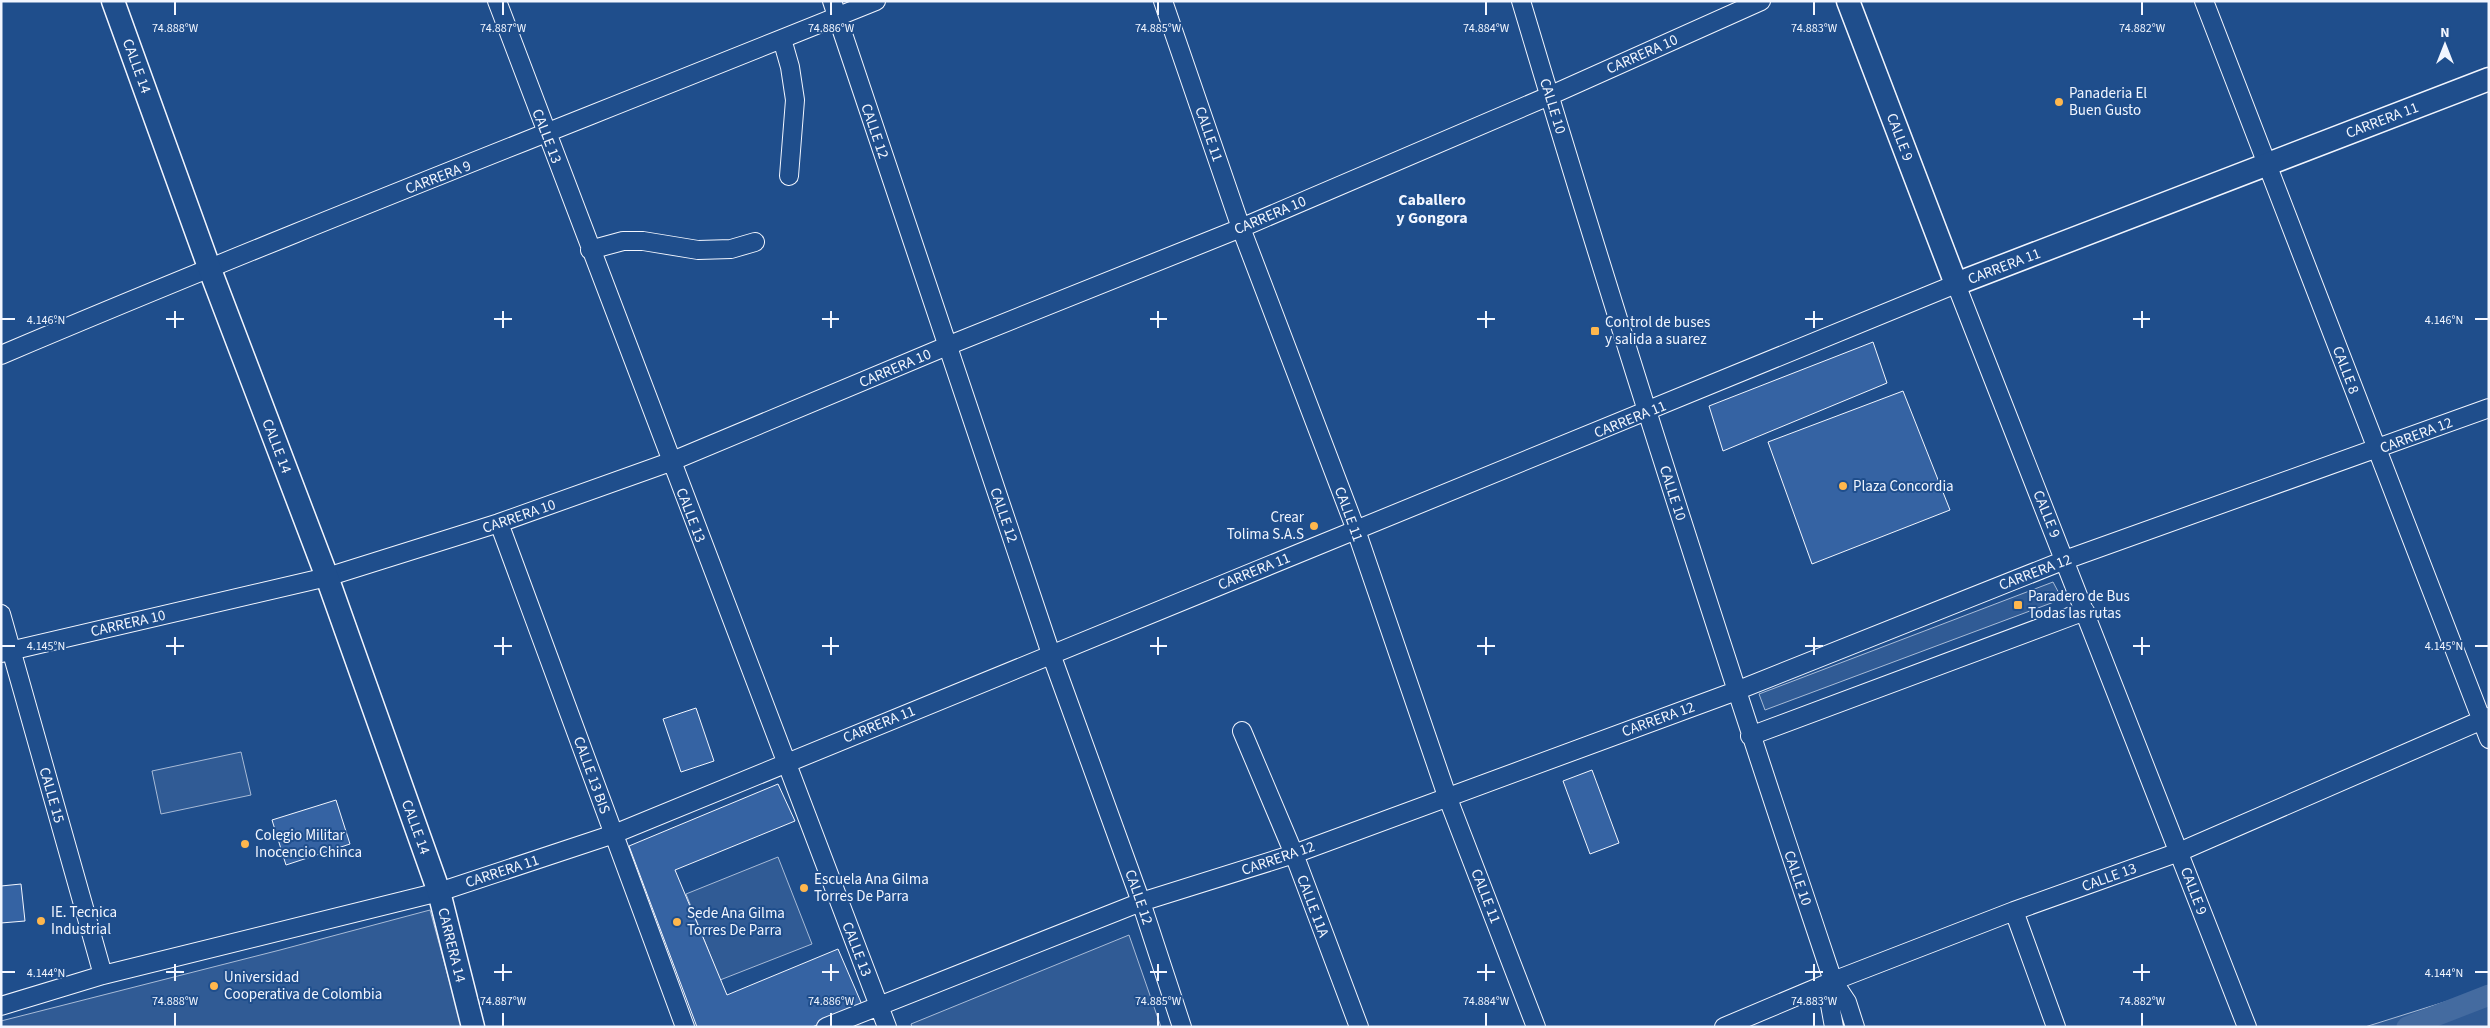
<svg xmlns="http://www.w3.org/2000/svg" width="2490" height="1028" font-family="'Source Sans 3',sans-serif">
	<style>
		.built { fill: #305b95; stroke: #a8bbd7 }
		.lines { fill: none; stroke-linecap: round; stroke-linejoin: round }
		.canal { stroke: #446ba0; stroke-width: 21 }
		.building { fill: #3563a3; stroke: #f2f6ff }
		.minor-casing { stroke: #f2f6ff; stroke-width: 20 }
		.tertiary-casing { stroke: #f2f6ff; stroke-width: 25 }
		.minor { stroke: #1f4e8c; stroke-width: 18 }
		.tertiary { stroke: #1f4e8c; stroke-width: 22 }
		.ticks { fill: none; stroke: #f2f6ff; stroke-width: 2 }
		.poi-dot { fill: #ffb74d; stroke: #1f4e8c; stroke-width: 2 }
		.labels { text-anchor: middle; stroke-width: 4; stroke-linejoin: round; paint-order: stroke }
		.street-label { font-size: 15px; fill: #f2f6ff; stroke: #1f4e8c }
		.poi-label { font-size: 15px; fill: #f2f6ff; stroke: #1f4e8c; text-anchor: start }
		.neighbourhood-label { font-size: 16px; font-weight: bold; fill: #f2f6ff; stroke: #1f4e8c }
		.ticks-label { font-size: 12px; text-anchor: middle; fill: #f2f6ff; stroke: #1f4e8c; stroke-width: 4; stroke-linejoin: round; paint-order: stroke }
	</style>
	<rect width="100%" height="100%" fill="#1f4e8c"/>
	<!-- built -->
	<path class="built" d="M2053,582l9,17 -297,111 -6,-16z
		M241,752l10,43 -90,19 -9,-43z
		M778,857l34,87 -92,36 -34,-86z
		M430,910l32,117h-461v-6l279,-71z
		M1129,935l32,92h-249l-1,-3z
		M2489,988v39h-124z"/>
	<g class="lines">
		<!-- canal -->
		<path class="canal" d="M2407,1027l82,-32"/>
	</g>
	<!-- building -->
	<path class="building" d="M1873,342l14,41 -164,68 -14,-45z
		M1903,391l47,119 -138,54 -44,-122z
		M696,708l18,53 -33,11 -18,-53z
		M1592,770l27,73 -29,11 -27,-73z
		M778,784l17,37 -120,49 52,125 111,-46 25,58 -51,20h-115l-68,-181z
		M336,800l14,44 -64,21 -14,-45z
		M21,884l4,37 -24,2v-37z"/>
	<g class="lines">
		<defs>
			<path id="minor" d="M497,1l390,1026
				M832,1l219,653 90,248 41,125
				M1163,1l78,227 115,302 91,266 89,231
				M1521,1c98,329 203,655 312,980l14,21 8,25
				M2204,1l285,738
				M782,39l8,28 5,33 -6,76
				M590,250l33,-9h20l55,9 33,-1 24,-7
				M1,355c290,-123 583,-236 875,-354
				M499,523l186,504
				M1,614l102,361
				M1,653l326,-76 172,-54 171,-61 277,-116 294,-118 308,-132 212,-95
				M1242,731l52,123 65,173
				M1750,736l335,-125
				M2014,911l42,116
				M1833,981l-3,24 4,22
				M1,1006l102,-31 336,-83 175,-58 1342,-550 291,743
				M826,1027l315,-125 153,-48 442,-163 329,-131 424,-152
				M1724,1027l109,-46 181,-70 165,-59 310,-135"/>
			<path id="tertiary" d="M113,1l96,266 118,310 112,315 34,135
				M1848,1l108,283 533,-205"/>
		</defs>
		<!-- minor casing -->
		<use href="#minor" class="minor-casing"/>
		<!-- tertiary casing -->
		<use href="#tertiary" class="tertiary-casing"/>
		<!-- minor -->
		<use href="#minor" class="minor"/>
		<!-- tertiary -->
		<use href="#tertiary" class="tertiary"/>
	</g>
	<!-- ticks -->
	<path class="ticks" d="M175,2v13M503,2v13M831,2v13M1158,2v13M1486,2v13M1814,2v13M2142,2v13M175,311v17M503,311v17M831,311v17M1158,311v17M1486,311v17M1814,311v17M2142,311v17M2,319h13M166,319h18M494,319h18M822,319h17M1150,319h17M1477,319h18M1805,319h18M2133,319h17M2475,319h13M175,637v18M503,637v18M831,637v18M1158,637v18M1486,637v18M1814,637v18M2142,637v18M2,646h13M166,646h18M494,646h18M822,646h17M1150,646h17M1477,646h18M1805,646h18M2133,646h17M2475,646h13M175,964v17M503,964v17M831,964v17M1158,964v17M1486,964v17M1814,964v17M2142,964v17M2,972h13M166,972h18M494,972h18M822,972h17M1150,972h17M1477,972h18M1805,972h18M2133,972h17M2475,972h13M175,1013v13M503,1013v13M831,1013v13M1158,1013v13M1486,1013v13M1814,1013v13M2142,1013v13"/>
	<!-- markers -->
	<g class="poi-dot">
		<circle cx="2059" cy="102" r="5"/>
		<rect x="1590" y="326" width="10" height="10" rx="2.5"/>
		<circle cx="1843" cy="486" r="5"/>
		<circle cx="1314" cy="526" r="5"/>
		<rect x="2013" y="600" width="10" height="10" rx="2.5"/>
		<circle cx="245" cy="844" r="5"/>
		<circle cx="804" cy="888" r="5"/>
		<circle cx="41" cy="921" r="5"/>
		<circle cx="677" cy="922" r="5"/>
		<circle cx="214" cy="986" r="5"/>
	</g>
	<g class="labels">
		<!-- street labels -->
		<g class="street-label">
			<text transform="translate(1642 54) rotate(-24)" y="5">CARRERA 10</text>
			<text transform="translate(137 66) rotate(70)" y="5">CALLE 14</text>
			<text transform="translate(1553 106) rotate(73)" y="5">CALLE 10</text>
			<text transform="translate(2382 120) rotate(-21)" y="5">CARRERA 11</text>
			<text transform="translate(875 131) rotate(71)" y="5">CALLE 12</text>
			<text transform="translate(1209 134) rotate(71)" y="5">CALLE 11</text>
			<text transform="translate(547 136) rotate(69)" y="5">CALLE 13</text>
			<text transform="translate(1900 137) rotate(69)" y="5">CALLE 9</text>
			<text transform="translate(438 177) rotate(-21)" y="5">CARRERA 9</text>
			<text transform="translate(1270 215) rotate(-23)" y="5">CARRERA 10</text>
			<text transform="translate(2004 266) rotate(-21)" y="5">CARRERA 11</text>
			<text transform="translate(895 368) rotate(-23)" y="5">CARRERA 10</text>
			<text transform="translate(2346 370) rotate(69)" y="5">CALLE 8</text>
			<text transform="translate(1630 419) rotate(-22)" y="5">CARRERA 11</text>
			<text transform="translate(2416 435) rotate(-21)" y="5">CARRERA 12</text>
			<text transform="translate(277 446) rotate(69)" y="5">CALLE 14</text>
			<text transform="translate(1673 493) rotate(72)" y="5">CALLE 10</text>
			<text transform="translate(1349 514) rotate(70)" y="5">CALLE 11</text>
			<text transform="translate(2047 514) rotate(68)" y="5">CALLE 9</text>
			<text transform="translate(691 515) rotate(69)" y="5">CALLE 13</text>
			<text transform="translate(1004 515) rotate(71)" y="5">CALLE 12</text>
			<text transform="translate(519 516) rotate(-19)" y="5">CARRERA 10</text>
			<text transform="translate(1254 571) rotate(-22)" y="5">CARRERA 11</text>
			<text transform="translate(2035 572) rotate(-21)" y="5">CARRERA 12</text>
			<text transform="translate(128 623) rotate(-13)" y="5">CARRERA 10</text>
			<text transform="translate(1658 719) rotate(-20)" y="5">CARRERA 12</text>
			<text transform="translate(879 724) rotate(-22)" y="5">CARRERA 11</text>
			<text transform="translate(592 775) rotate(70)" y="5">CALLE 13 BIS</text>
			<text transform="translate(52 795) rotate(74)" y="5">CALLE 15</text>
			<text transform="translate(416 827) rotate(70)" y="5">CALLE 14</text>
			<text transform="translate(1278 858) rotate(-19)" y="5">CARRERA 12</text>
			<text transform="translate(502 871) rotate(-18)" y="5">CARRERA 11</text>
			<text transform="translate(2109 877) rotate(-20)" y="5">CALLE 13</text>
			<text transform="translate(1798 878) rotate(71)" y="5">CALLE 10</text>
			<text transform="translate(2194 891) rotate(69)" y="5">CALLE 9</text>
			<text transform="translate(1486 896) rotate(69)" y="5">CALLE 11</text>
			<text transform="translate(1139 897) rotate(71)" y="5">CALLE 12</text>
			<text transform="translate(1313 906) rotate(69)" y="5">CALLE 11A</text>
			<text transform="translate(452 945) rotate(76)" y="5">CARRERA 14</text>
			<text transform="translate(857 949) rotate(69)" y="5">CALLE 13</text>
		</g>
		<!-- poi labels -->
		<g class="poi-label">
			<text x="2069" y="98">Panaderia El<tspan x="2069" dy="17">Buen Gusto</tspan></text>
			<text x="1605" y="327">Control de buses<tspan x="1605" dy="17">y salida a suarez</tspan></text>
			<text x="1853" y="491">Plaza Concordia</text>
			<text x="1304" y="522" text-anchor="end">Crear<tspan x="1304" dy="17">Tolima S.A.S</tspan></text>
			<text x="2028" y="601">Paradero de Bus<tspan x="2028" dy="17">Todas las rutas</tspan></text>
			<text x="255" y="840">Colegio Militar<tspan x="255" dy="17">Inocencio Chinca</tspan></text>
			<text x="814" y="884">Escuela Ana Gilma<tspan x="814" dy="17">Torres De Parra</tspan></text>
			<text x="51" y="917">IE. Tecnica<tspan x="51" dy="17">Industrial</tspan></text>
			<text x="687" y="918">Sede Ana Gilma<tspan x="687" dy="17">Torres De Parra</tspan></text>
			<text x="224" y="982">Universidad<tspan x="224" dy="17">Cooperativa de Colombia</tspan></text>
		</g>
		<!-- neighbourhood labels -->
		<g class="neighbourhood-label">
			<text x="1432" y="205">Caballero<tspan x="1432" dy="18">y Gongora</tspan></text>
		</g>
	</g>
	<g class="ticks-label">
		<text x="175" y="32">74.888°W</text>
		<text x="503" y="32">74.887°W</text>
		<text x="831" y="32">74.886°W</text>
		<text x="1158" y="32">74.885°W</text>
		<text x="1486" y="32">74.884°W</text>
		<text x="1814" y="32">74.883°W</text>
		<text x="2142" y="32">74.882°W</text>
		<text x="46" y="324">4.146°N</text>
		<text x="2444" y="324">4.146°N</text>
		<text x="46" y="650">4.145°N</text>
		<text x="2444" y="650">4.145°N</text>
		<text x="46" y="977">4.144°N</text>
		<text x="2444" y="977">4.144°N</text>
		<text x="175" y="1005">74.888°W</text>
		<text x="503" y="1005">74.887°W</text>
		<text x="831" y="1005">74.886°W</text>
		<text x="1158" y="1005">74.885°W</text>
		<text x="1486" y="1005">74.884°W</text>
		<text x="1814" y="1005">74.883°W</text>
		<text x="2142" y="1005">74.882°W</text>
	</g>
	<!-- border -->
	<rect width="2490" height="1028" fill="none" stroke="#f2f6ff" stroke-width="5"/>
	<!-- north arrow -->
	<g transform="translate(2445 45)" stroke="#1f4e8c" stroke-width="4" paint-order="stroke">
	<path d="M0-4L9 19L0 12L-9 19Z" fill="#f2f6ff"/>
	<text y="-8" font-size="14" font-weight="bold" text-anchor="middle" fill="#f2f6ff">N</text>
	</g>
</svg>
